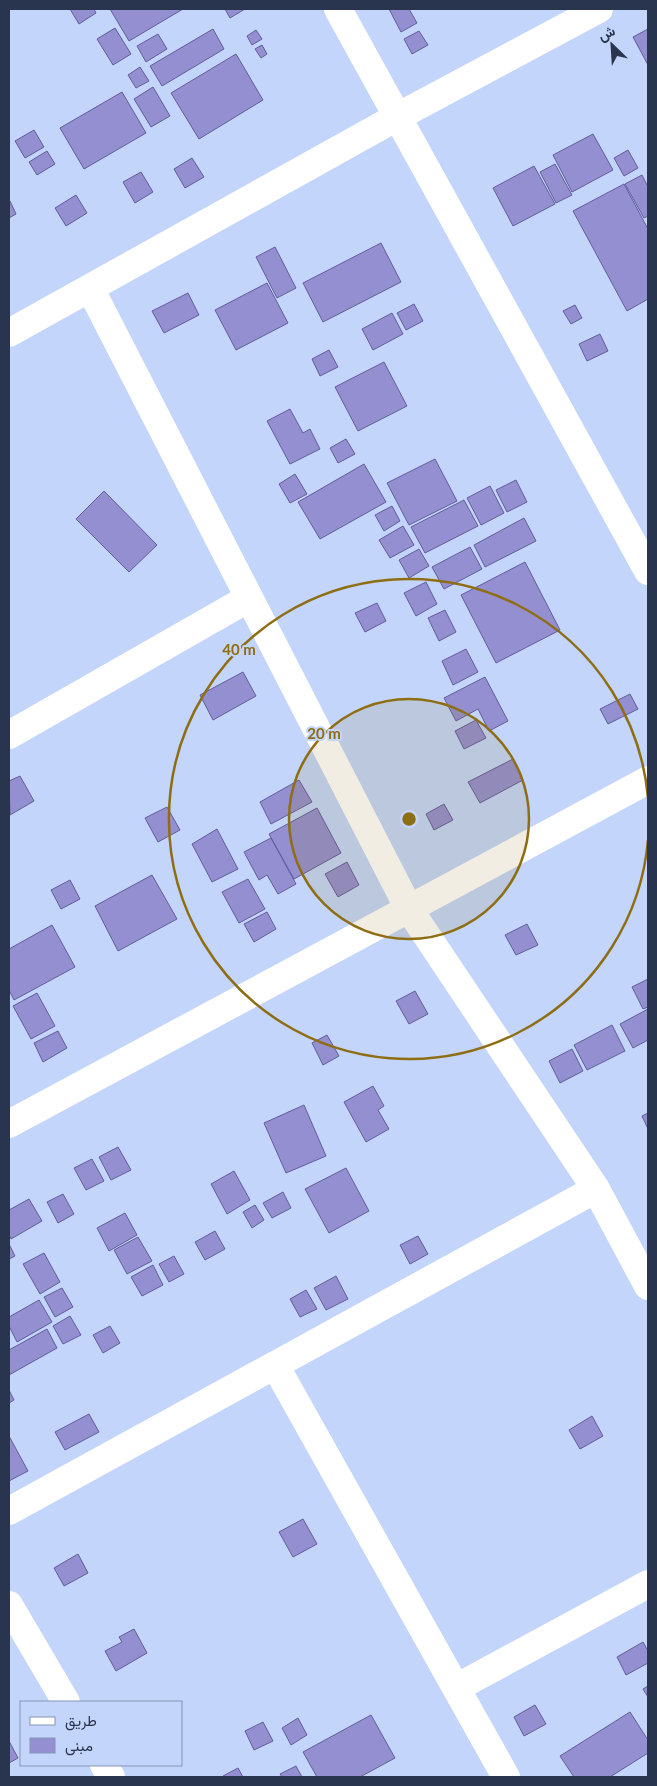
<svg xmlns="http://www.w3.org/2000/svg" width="657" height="1786" font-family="Lato,Vazirmatn,sans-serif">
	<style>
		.building { fill: #938fd1; stroke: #625d9b }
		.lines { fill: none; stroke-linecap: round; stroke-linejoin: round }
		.minor { stroke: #fff; stroke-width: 28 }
		.ring { fill: none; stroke: #8f6d12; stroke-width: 2.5 }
		.centre { fill: #8f6d12; stroke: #c3d5fb; stroke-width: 2.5 }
		.ring-label { font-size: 15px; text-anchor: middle; font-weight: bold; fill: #8f6d12; stroke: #c3d5fb; stroke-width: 4; stroke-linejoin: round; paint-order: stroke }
	</style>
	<rect width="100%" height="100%" fill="#c3d5fb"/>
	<!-- building -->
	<path class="building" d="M70,9h24l2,4 -17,11z
		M110,9h73l-54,32z
		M225,9h20l-15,9z
		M389,9h20l8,14 -16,9z
		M115,28l16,26 -18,11 -16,-26z
		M213,29l11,20 -62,37 -12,-20z
		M648,29v36l-15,-28z
		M256,30l6,9 -10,6 -5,-9z
		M419,31l9,14 -16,9 -8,-15z
		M158,34l9,15 -21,13 -9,-16z
		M262,45l5,9 -6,4 -6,-9z
		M236,54l27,46 -64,39 -28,-46z
		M140,67l9,14 -13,7 -8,-13z
		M153,87l17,29 -19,11 -17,-28z
		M122,92l24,41 -62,36 -24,-41z
		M34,130l10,17 -19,11 -10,-17z
		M593,134l20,36 -41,22 -19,-37z
		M628,150l10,18 -14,8 -10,-18z
		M47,151l8,13 -18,11 -8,-13z
		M192,158l12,19 -19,11 -11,-19z
		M555,164l17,31 -16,8 -16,-31z
		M534,166l21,38 -42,22 -20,-38z
		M141,172l12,20 -18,11 -12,-21z
		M642,175l6,12v29l-4,2 -19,-34z
		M624,184l24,45v70l-21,12 -54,-100z
		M76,195l11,18 -21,13 -11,-18z
		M10,201l6,13 -7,4v-16z
		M381,243l20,39 -78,40 -20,-39z
		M275,247l21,41 -19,10 -21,-41z
		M267,283l21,40 -52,27 -21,-40z
		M188,293l11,22 -35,18 -12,-22z
		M414,304l9,17 -17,9 -9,-17z
		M575,305l7,13 -11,6 -8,-13z
		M392,313l11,21 -30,16 -11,-21z
		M600,334l8,17 -21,10 -8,-17z
		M329,350l9,17 -18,9 -8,-17z
		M384,362l23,44 -49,25 -23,-44z
		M290,409l13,24 7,-4 10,20 -30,15 -23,-43z
		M346,439l9,15 -17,9 -8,-15z
		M435,459l22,42 -48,24 -22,-42z
		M364,464l22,38 -66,37 -22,-37z
		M295,474l12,20 -17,9 -11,-19z
		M516,480l11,22 -20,10 -11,-22z
		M490,486l14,27 -23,12 -14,-27z
		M104,491l53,54 -28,27 -53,-53z
		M464,500l14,26 -53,27 -14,-26z
		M392,506l8,15 -16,10 -9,-16z
		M524,518l12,23 -51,26 -11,-22z
		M403,526l11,19 -24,13 -11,-18z
		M470,547l12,22 -38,20 -12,-22z
		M419,549l10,17 -20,12 -10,-18z
		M525,562l35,68 -64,33 -35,-68z
		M426,582l11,22 -21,12 -12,-23z
		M377,603l9,18 -21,11 -10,-19z
		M445,610l11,22 -17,9 -11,-23z
		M466,649l12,23 -25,13 -11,-24z
		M243,672l13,24 -43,24 -13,-25z
		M485,677l23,44 -19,10 -11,-22 -22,12 -12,-23z
		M630,694l8,15 -30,15 -8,-15z
		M476,720l10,18 -22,11 -9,-18z
		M513,759l10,21 -43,23 -12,-21z
		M20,776l14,25 -24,14 -1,-34z
		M299,780l13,22 -41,22 -11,-22z
		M444,804l9,16 -19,10 -8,-16z
		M167,807l13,23 -22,12 -13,-24z
		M317,808l24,45 -47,26 -25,-45z
		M217,829l21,40 -26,13 -20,-38z
		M271,838l25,46 -18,10 -11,-19 -8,5 -15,-28z
		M347,862l12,23 -21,12 -13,-23z
		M152,875l25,44 -59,32 -23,-45z
		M248,879l17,30 -26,14 -17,-31z
		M70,880l10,19 -19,10 -10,-19z
		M267,912l9,17 -22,13 -10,-18z
		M527,924l11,21 -22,10 -11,-20z
		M52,925l23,42 -61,33 -5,-10v-41z
		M648,979v28l-5,2 -11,-22z
		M415,991l13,23 -19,10 -13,-23z
		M37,993l18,33 -24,13 -18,-33z
		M648,1009v31l-15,8 -13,-24z
		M612,1025l13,26 -38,19 -13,-25z
		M58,1031l9,17 -24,14 -9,-19z
		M327,1035l12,21 -16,9 -11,-22z
		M572,1049l11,22 -23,12 -11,-22z
		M373,1086l11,20 -6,4 11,19 -23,13 -22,-40z
		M304,1105l22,51 -40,17 -22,-50z
		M648,1113v16l-6,-13z
		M118,1147l13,23 -20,10 -12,-23z
		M92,1159l12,22 -18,9 -12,-22z
		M346,1168l23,43 -40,22 -24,-44z
		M234,1171l16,29 -23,14 -16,-30z
		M283,1192l8,16 -19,10 -9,-15z
		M63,1194l11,20 -16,9 -11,-21z
		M29,1199l13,22 -31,18 -2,-5v-24z
		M255,1205l9,15 -12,8 -9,-16z
		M125,1213l12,22 -28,16 -12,-23z
		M215,1231l10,18 -20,11 -10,-18z
		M418,1236l10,18 -18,10 -10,-19z
		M138,1237l14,24 -25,13 -13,-24z
		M9,1244l6,12 -6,3z
		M44,1253l16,29 -20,12 -17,-30z
		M174,1256l10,18 -15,8 -10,-18z
		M153,1265l10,20 -21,11 -11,-19z
		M336,1276l12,23 -22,11 -12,-22z
		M62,1288l11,19 -18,10 -11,-20z
		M306,1290l11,19 -17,8 -10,-18z
		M39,1300l13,22 -35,20 -8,-16v-9z
		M70,1316l11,19 -18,9 -10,-18z
		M110,1326l10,17 -17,10 -10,-18z
		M47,1329l10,19 -48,27v-25z
		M9,1390l5,10 -5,3z
		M89,1414l10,18 -34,18 -10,-18z
		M592,1416l11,20 -23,13 -11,-19z
		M9,1436l19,35 -19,10z
		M303,1519l14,25 -24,13 -14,-25z
		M78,1554l10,19 -24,13 -10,-18z
		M134,1629l13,24 -31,18 -11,-20 17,-9 -3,-5z
		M643,1642l5,9v12l-22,12 -9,-18z
		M648,1686v11l-5,-8z
		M535,1705l11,19 -22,12 -10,-19z
		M630,1712l18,28v13l-38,24h-36l-14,-21z
		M371,1715l24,43 -35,19h-43l-14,-25z
		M298,1718l9,17 -16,10 -9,-17z
		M263,1722l10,19 -19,9 -9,-19z
		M9,1741l9,17 -9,5z
		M296,1766l6,11h-20l-2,-3z
		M238,1768l5,9h-19l-1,-1z"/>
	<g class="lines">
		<!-- minor -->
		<path class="minor" d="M338,9l310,562
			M90,288l319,621 187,280 52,97
			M9,333l388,-216 202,-108
			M9,735l240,-137
			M9,1124l639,-344
			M275,1365l231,412
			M9,1511l587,-322
			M9,1605l57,97
			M456,1688l192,-104
			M104,1765l7,12"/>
	</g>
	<!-- distance rings -->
	<circle cx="409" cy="819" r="120" fill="#8f6d12" fill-opacity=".12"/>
	<g class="ring">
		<circle cx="409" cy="819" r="120"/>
		<path d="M648 840A240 240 0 1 1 648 798"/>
	</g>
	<circle cx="409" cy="819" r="8" class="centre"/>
	<g class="ring-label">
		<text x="239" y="655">40 m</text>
		<text x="324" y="739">20 m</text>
	</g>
	<!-- border -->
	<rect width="657" height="1786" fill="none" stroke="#29344e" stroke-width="20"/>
	<!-- legend -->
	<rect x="20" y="1701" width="162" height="65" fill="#c3d5fb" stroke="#8595b6"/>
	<rect x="30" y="1717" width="25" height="8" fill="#ffffff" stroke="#8595b6"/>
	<text x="65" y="1726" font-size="15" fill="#29344e">طريق</text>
	<rect x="30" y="1738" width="25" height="15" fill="#938fd1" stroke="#8595b6"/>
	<text x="65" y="1751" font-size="15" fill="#29344e">مبنى</text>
	<!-- north arrow -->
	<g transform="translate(612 45) rotate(335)" stroke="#c3d5fb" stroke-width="4" paint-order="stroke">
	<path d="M0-4L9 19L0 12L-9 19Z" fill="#29344e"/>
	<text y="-8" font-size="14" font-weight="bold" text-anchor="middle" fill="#29344e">ش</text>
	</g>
</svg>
